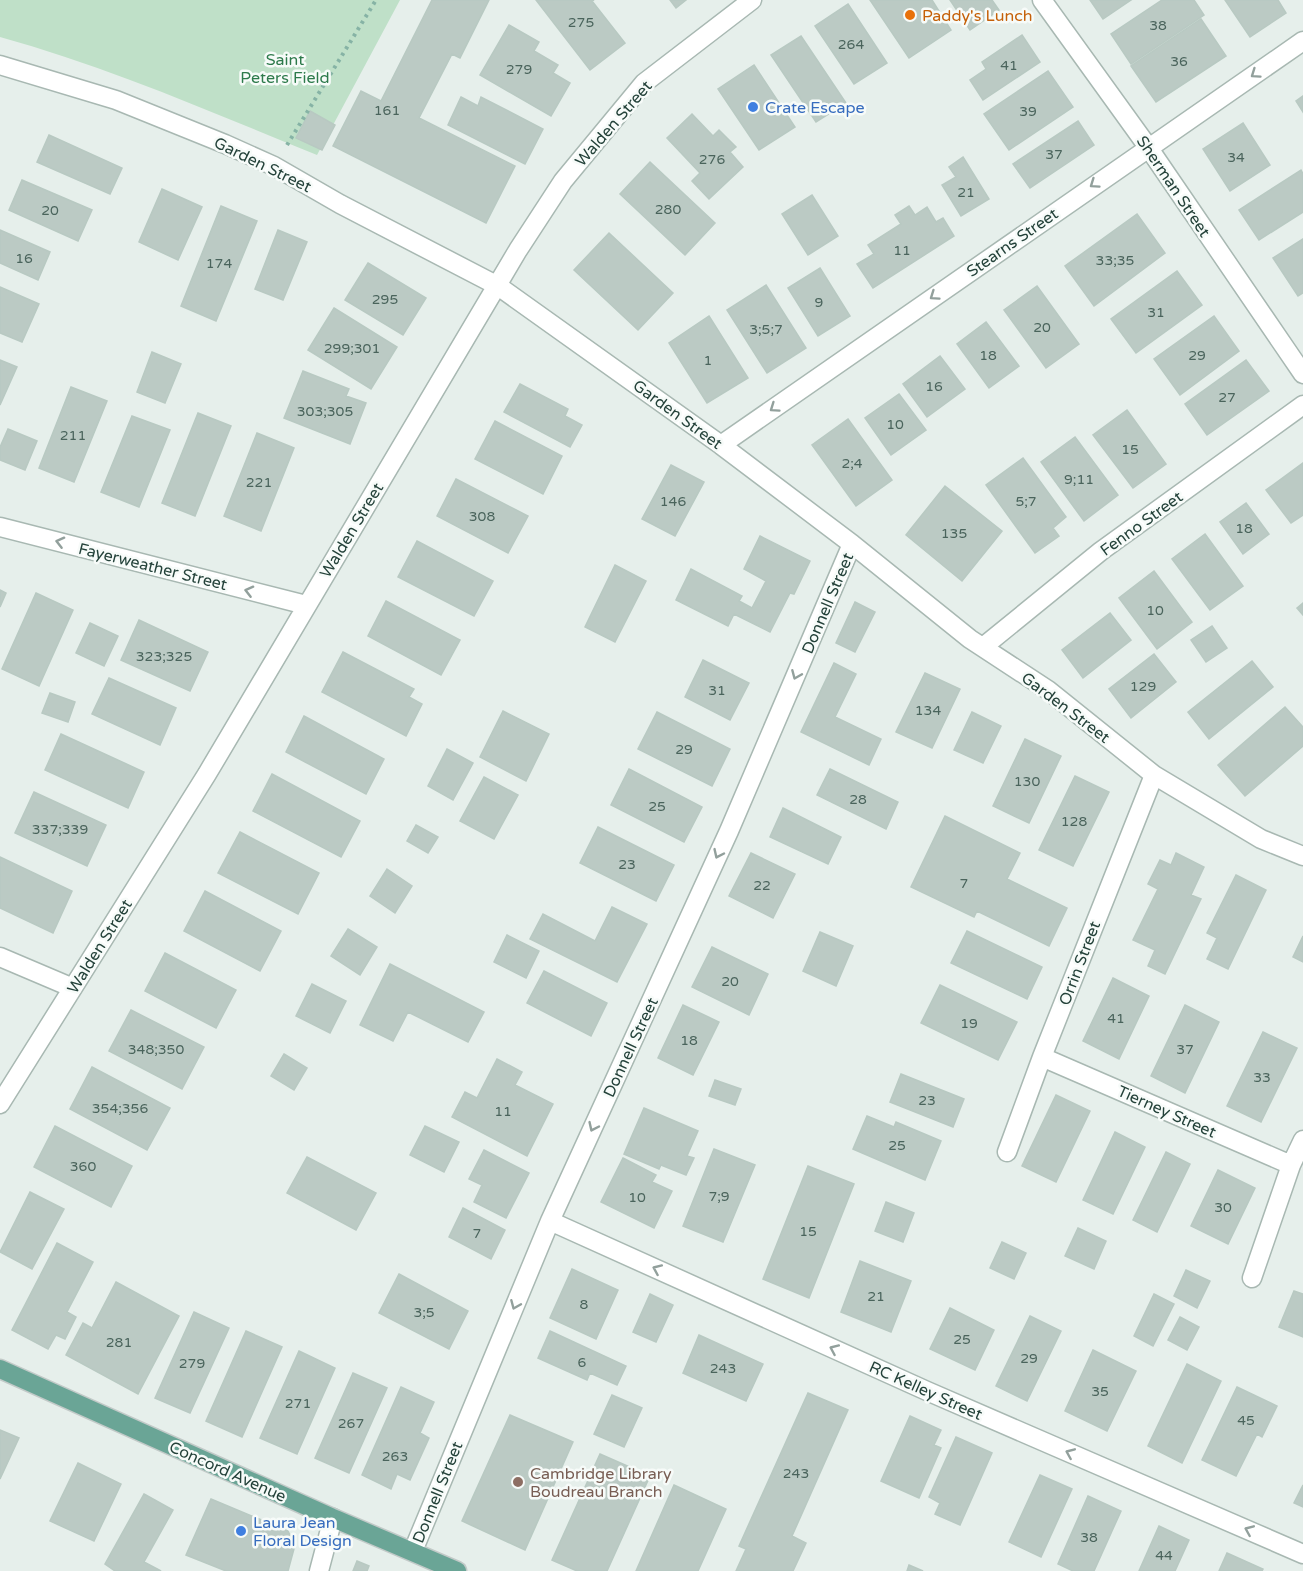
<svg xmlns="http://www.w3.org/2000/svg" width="1303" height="1571" font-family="'Varela Round',sans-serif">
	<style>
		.green { fill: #bfe0c8 }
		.building { fill: #bbcac4; stroke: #b8c9c2; stroke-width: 1.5 }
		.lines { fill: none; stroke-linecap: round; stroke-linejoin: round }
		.minor-casing { stroke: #a8b8b2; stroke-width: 21 }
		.major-casing { stroke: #c2cac8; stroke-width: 21 }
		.path { stroke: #86b3a5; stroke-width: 4; stroke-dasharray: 3 4.5; stroke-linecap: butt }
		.minor { stroke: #fff; stroke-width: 18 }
		.major { stroke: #6aa596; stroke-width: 18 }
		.oneway { stroke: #92a09c }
		.food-dot { fill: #e8710a; stroke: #f7fbf9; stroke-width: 2 }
		.shop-dot { fill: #3f7fe0; stroke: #f7fbf9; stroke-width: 2 }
		.education-dot { fill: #8d6e63; stroke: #f7fbf9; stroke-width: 2 }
		.labels { text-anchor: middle; stroke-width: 5; stroke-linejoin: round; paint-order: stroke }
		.number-label { font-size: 14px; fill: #4a645c }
		.food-label { font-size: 16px; fill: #c56008; stroke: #f7fbf9; text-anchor: start }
		.park-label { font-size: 16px; fill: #2d7a4b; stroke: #f7fbf9 }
		.shop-label { font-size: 16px; fill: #366cbe; stroke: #f7fbf9; text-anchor: start }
		.street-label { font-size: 16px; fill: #24423a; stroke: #f7fbf9 }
		.education-label { font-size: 16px; fill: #785e54; stroke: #f7fbf9; text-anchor: start }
	</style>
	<rect width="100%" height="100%" fill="#e6efeb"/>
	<!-- green -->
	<path class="green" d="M0,0h400l-83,155c-104,-42 -208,-88 -317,-118z"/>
	<!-- building -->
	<path class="building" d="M432,0h57l-29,58 -8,-4 -33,64 96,48 -29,57 -153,-77 28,-55 20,10z
		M536,0h58l-2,1 33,42 -35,27z
		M670,0h16l-10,8z
		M870,0h62l19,30 -42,28z
		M950,0h42l7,10 -29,20z
		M1090,0h41l-28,19z
		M1162,0h32l10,15 -73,49 -20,-30z
		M1225,0h53l8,13 -36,24z
		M848,4l39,59 -33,21 -39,-58z
		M1201,19l25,37 -70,46 -25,-36z
		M509,25l30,17 -5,9 24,14 -5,8 17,10 -19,33 -71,-41z
		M1022,35l18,27 -57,38 -13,-20 16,-11 -4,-7z
		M801,36l45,67 -30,19 -45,-67z
		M754,65l41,62 -36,23 -41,-61z
		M1048,71l25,36 -64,43 -25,-36z
		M1303,96v16l-7,-11z
		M461,97l17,9 3,-9 62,32 -18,35 -77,-39z
		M310,111l25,14 -13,25 -26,-12z
		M692,114l21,22 6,-6 17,17 -6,5 13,15 -34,32 -17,-18 8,-8 -33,-35z
		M1078,121l16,24 -64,43 -17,-24z
		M1243,123l27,42 -40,26 -27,-42z
		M49,135l73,33 -12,26 -73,-32z
		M963,157l26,42 -28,17 -19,-31 14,-8 -7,-10z
		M650,162l65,61 -30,32 -65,-61z
		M1301,170l2,4v38l-44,28 -20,-30z
		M22,180l70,30 -14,31 -69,-31z
		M162,189l40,18 -24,53 -39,-18z
		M812,195l26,41 -30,19 -26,-41z
		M221,206l36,15 -41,100 -35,-15z
		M909,206l6,9 12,-8 9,15 7,-4 11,18 -81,52 -16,-24 17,-10 -6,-9 33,-21 -6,-9z
		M1137,214l28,39 -71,53 -29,-40z
		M0,230l50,22 -12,28 -38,-17z
		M278,230l29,12 -24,58 -28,-11z
		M609,233l64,60 -35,37 -64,-60z
		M1303,239v54l-5,3 -25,-38z
		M368,263l58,35 -23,37 -58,-35z
		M820,268l30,48 -32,20 -30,-48z
		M1177,271l25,34 -66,48 -25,-34z
		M766,285l40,63 -39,25 -40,-63z
		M1037,286l42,58 -33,24 -42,-58z
		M0,287l39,17 -17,38 -22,-9z
		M334,308l63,39 -26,42 -63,-39z
		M709,316l39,62 -41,25 -38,-60z
		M1214,316l25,35 -59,44 -26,-36z
		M986,322l33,44 -30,22 -32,-44z
		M152,352l29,12 -16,39 -28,-11z
		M940,356l25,33 -38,28 -24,-33z
		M0,360l17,7 -17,38z
		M1246,360l23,31 -62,44 -22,-31z
		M303,371l46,18 -3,7 20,7 -16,41 -66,-26z
		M520,384l48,25 -3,7 17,9 -12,22 -66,-35z
		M71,387l36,14 -33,81 -35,-14z
		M899,394l27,36 -35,25 -26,-37z
		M1127,410l39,54 -33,24 -40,-53z
		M198,413l33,13 -36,90 -33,-13z
		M132,416l38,14 -31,77 -38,-15z
		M848,419l44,61 -36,26 -44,-61z
		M495,421l67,35 -19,38 -68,-35z
		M8,429l29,12 -12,29 -25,-10v-13z
		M257,433l37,15 -33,83 -37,-15z
		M1075,437l43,58 -34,26 -43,-59z
		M1023,458l43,59 -13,11 6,8 -24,17 -49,-68z
		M1303,463v52l-12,8 -25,-33z
		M671,465l33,17 -29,54 -33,-17z
		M456,479l72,37 -20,37 -71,-37z
		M945,486l57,45 -40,50 -56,-46z
		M1246,503l23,31 -26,20 -23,-32z
		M1205,534l38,52 -33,24 -38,-51z
		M760,536l50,25 -16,33 -4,-1 -20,39 -36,-18 -6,12 -52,-26 15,-31 51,27 -3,5 13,7 14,-27 -22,-12z
		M417,541l76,40 -19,35 -76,-39z
		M615,565l31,16 -31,61 -30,-15z
		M1154,571l38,51 -35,27 -38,-51z
		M0,590l6,3 -6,14z
		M36,593l37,17 -34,76 -37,-17z
		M386,601l74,39 -19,35 -73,-39z
		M855,602l20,10 -20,40 -19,-9z
		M1303,603v12l-6,-7z
		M1110,613l21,27 -48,38 -21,-28z
		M139,620l69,32 -18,39 -69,-31z
		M90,623l28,13 -14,30 -28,-13z
		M1212,626l15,22 -21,14 -15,-22z
		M343,652l71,37 -5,8 13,7 -16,32 -84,-44z
		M1154,654l22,28 -45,36 -22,-29z
		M703,660l46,23 -19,37 -45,-23z
		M1252,661l21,26 -64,52 -21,-27z
		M834,663l22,11 -21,43 46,22 -12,26 -68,-33z
		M925,673l35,16 -28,59 -36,-16z
		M109,678l67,30 -16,37 -68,-31z
		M50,693l25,9 -7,20 -26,-9z
		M1285,707l18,20v19l-58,50 -27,-31z
		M503,711l46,23 -23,47 -46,-24z
		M657,712l73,37 -18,37 -74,-37z
		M972,712l29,14 -18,37 -29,-13z
		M304,716l80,43 -18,35 -80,-42z
		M61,734l83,38 -16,36 -83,-38z
		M1025,739l36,17 -32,67 -36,-17z
		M447,749l26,14 -20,37 -25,-14z
		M629,769l73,38 -18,35 -73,-37z
		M830,769l68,33 -12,27 -69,-34z
		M272,774l88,47 -19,36 -88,-46z
		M1075,776l34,16 -36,74 -34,-16z
		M484,777l34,18 -24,44 -34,-18z
		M34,792l72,33 -19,41 -72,-33z
		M783,808l58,29 -13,27 -58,-27z
		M945,816l75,37 -13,26 60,29 -18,38 -72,-35 -3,6 -63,-30z
		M416,825l22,12 -10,16 -21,-12z
		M598,827l76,38 -18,36 -76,-38z
		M240,832l79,41 -21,41 -80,-41z
		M751,853l44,21 -22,44 -44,-22z
		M1176,853l28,14 -13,28 10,4 -36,75 -17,-8 7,-16 -22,-10 25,-51 -10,-5 12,-24 11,5z
		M0,857l72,34 -19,42 -53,-25z
		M387,869l25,17 -17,27 -25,-17z
		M1236,875l30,15 -38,79 -21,-10 10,-21 -10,-5z
		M205,891l76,40 -21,40 -76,-40z
		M612,907l35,17 -30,58 -87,-43 13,-25 52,27z
		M348,929l29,18 -17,28 -29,-19z
		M967,931l75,36 -15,32 -76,-36z
		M820,932l33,14 -17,40 -33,-15z
		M507,935l32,16 -13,27 -32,-16z
		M1303,936v26l-10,-5z
		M712,947l56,27 -19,41 -57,-28z
		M165,953l71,37 -20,38 -71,-37z
		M390,964l94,48 -16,30 -60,-30 -15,29 -33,-16z
		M544,971l63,32 -16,33 -64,-33z
		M1113,978l36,18 -30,63 -36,-18z
		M312,984l34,17 -16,32 -34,-17z
		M940,985l77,37 -19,38 -77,-37z
		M683,1005l36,17 -26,53 -35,-17z
		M1185,1005l34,17 -34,71 -34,-17z
		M131,1010l73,37 -22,42 -73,-38z
		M1263,1032l34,16 -36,74 -34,-16z
		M284,1054l23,14 -13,22 -23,-14z
		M497,1059l25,13 -7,13 38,19 -26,52 -75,-39 13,-25 12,6z
		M92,1067l78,41 -23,42 -77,-41z
		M901,1074l63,25 -11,28 -63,-25z
		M715,1080l26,9 -6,16 -26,-9z
		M1056,1095l34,16 -34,71 -34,-16z
		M644,1108l54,23 -11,25 7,2 -8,17 -25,-10 -2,4 -35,-15z
		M867,1116l27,11 2,-5 45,19 -16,39 -72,-31z
		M55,1126l77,40 -21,41 -77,-40z
		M425,1126l34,16 -15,30 -34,-17z
		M1115,1132l30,15 -32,67 -30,-14z
		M714,1149l41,16 -32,77 -40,-16z
		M484,1150l45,23 -23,45 -32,-16 8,-17 -13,-6z
		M1166,1152l24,12 -33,68 -24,-12z
		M307,1157l69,36 -20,37 -69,-37z
		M623,1158l33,17 -4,7 20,9 -18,37 -53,-26z
		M808,1166l46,18 -45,114 -46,-19z
		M1218,1170l37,18 -27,56 -37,-18z
		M30,1192l34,17 -32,60 -32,-17z
		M886,1202l28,11 -11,29 -28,-11z
		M463,1208l42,22 -14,29 -42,-22z
		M1078,1228l28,13 -12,28 -29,-13z
		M1002,1242l24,11 -12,26 -24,-11z
		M57,1243l36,19 -26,50 9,5 -11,22 -9,-4 -8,14 -36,-19z
		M860,1261l51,20 -20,51 -50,-20z
		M572,1269l46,21 -22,49 -46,-21z
		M1186,1270l24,11 -13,27 -23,-12z
		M399,1274l69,37 -19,38 -70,-36z
		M116,1282l63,34 -41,78 -72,-39 17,-32 9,5z
		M1294,1291l9,3v43l-24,-10z
		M650,1294l23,11 -17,37 -23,-10z
		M1154,1294l20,10 -21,42 -19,-10z
		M950,1308l44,22 -19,40 -45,-21z
		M194,1312l35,16 -39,85 -35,-15z
		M1030,1316l31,15 -34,70 -31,-15z
		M1180,1317l19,10 -12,23 -19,-10z
		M246,1331l36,16 -40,90 -36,-16z
		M550,1331l76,35 -9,19 -27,-12 -3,7 -49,-22z
		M699,1335l64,29 -17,37 -63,-28z
		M1093,1350l43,21 -29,60 -42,-20z
		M299,1351l36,17 -38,86 -37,-16z
		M1187,1364l34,17 -39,82 -34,-17z
		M353,1373l34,15 -38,85 -34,-15z
		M401,1387l33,15 -14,31 9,5 -19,42 -13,-6 -6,15 -29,-14z
		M1237,1387l40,19 -15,31 -5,-3 -21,42 -34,-16z
		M808,1393l40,17 -56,126 14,7 -13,28h-57l10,-22 -7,-3z
		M612,1395l30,13 -18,39 -30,-13z
		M510,1415l63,27 -48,108 -63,-29z
		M910,1416l31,14 -7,15 7,3 -22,50 -38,-17z
		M0,1430l19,8 -19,41z
		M956,1437l36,16 -32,72 -25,-11 5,-11 -11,-6z
		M600,1454l50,22 -43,95h-30l-25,-11z
		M78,1463l43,21 -27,57 -44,-20z
		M1040,1475l32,14 -31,68 -32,-15z
		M674,1485l52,24 -28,62h-62z
		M1303,1485v22l-9,-4z
		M144,1494l29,16 -29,52 17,9h-46l-10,-7z
		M1088,1496l33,15 -27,60h-21l-15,-7z
		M211,1499l77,32 7,14 -7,26h-62l-40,-16z
		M1159,1526l30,14 -14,31h-36z
		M1227,1553l36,16 -1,2h-43z
		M357,1561l12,5 -2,5h-14z
		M909,1565l14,6h-16z"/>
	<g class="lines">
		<defs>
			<path id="minor" d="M1042,0l106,147 155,227
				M0,65l116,35 109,44 49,22 66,38 158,82 223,159 131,99 118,95 78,51 106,85 107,64 42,17
				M721,445l582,-404
				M0,527l306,78
				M983,647l118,-96 202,-146
				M0,957l73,31
				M1042,1057l249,108
				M0,1104l207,-330 311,-524 45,-69 81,-98 108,-83
				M1007,1152l35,-95 112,-282
				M550,1221l377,170 376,163
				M1252,1278l39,-113 12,-25
				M413,1551l137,-330 179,-390 123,-287
				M319,1571l14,-53"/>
			<path id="major" d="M0,1369l333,149 124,53"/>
		</defs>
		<!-- minor casing -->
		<use href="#minor" class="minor-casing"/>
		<!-- major casing -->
		<use href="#major" class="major-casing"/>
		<!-- path -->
		<path class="path" d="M287,145l89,-145"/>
		<!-- minor -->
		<use href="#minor" class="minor"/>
		<!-- major -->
		<use href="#major" class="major"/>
	</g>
	<!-- one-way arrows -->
	<defs><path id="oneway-chevron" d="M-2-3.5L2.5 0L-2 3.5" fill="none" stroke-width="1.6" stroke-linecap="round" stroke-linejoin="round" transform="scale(1.5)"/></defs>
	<g class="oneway">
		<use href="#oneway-chevron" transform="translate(1255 74) rotate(145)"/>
		<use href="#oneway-chevron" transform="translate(1094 184) rotate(145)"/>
		<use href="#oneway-chevron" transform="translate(934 296) rotate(145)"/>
		<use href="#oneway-chevron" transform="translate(774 408) rotate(145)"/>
		<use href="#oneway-chevron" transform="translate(60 542) rotate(-166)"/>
		<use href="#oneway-chevron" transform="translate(249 591) rotate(-166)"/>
		<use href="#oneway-chevron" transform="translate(796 675) rotate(113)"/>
		<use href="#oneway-chevron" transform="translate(718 854) rotate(115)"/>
		<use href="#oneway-chevron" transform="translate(593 1127) rotate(115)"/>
		<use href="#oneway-chevron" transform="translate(657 1269) rotate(-156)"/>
		<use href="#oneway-chevron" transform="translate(515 1305) rotate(113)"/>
		<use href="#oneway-chevron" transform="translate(834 1349) rotate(-156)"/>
		<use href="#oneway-chevron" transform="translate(1070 1453) rotate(-157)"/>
		<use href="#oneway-chevron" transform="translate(1249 1530) rotate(-157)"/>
	</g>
	<!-- markers -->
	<circle class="food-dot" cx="910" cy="15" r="6"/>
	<g class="shop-dot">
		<circle cx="753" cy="107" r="6"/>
		<circle cx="241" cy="1531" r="6"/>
	</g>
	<circle class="education-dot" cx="518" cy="1482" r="6"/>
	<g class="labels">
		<!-- number labels -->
		<g class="number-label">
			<text x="581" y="27">275</text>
			<text x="1158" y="30">38</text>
			<text x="851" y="49">264</text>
			<text x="1179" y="66">36</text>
			<text x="1009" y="70">41</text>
			<text x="519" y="74">279</text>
			<text x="387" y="115">161</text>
			<text x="1028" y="116">39</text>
			<text x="1054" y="159">37</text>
			<text x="1236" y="162">34</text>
			<text x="712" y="164">276</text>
			<text x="966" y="197">21</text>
			<text x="668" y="214">280</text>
			<text x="50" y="215">20</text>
			<text x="902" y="255">11</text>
			<text x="24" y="263">16</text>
			<text x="1115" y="265">33;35</text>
			<text x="219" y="268">174</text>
			<text x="385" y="304">295</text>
			<text x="819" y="307">9</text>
			<text x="1156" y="317">31</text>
			<text x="1042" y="332">20</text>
			<text x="766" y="334">3;5;7</text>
			<text x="352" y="353">299;301</text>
			<text x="988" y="360">18</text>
			<text x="1197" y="360">29</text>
			<text x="708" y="365">1</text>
			<text x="934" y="391">16</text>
			<text x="1227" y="402">27</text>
			<text x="325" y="416">303;305</text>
			<text x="895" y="429">10</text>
			<text x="73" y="440">211</text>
			<text x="1130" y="454">15</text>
			<text x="852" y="468">2;4</text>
			<text x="1079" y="484">9;11</text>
			<text x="259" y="487">221</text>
			<text x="673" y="506">146</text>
			<text x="1026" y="506">5;7</text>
			<text x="482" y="521">308</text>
			<text x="1244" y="533">18</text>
			<text x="954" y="538">135</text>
			<text x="1155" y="615">10</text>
			<text x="164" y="661">323;325</text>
			<text x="1143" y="691">129</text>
			<text x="717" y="695">31</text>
			<text x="928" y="715">134</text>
			<text x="684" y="754">29</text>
			<text x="1027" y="786">130</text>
			<text x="858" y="804">28</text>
			<text x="657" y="811">25</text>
			<text x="1074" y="826">128</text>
			<text x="60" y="834">337;339</text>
			<text x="627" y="869">23</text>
			<text x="964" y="888">7</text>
			<text x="762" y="890">22</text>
			<text x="730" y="986">20</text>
			<text x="1116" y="1023">41</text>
			<text x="969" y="1028">19</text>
			<text x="689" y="1045">18</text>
			<text x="156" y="1054">348;350</text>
			<text x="1185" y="1054">37</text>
			<text x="1262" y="1082">33</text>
			<text x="927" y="1105">23</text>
			<text x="120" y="1113">354;356</text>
			<text x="503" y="1116">11</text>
			<text x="897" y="1150">25</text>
			<text x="83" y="1171">360</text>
			<text x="719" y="1201">7;9</text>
			<text x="637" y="1202">10</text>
			<text x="1223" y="1212">30</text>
			<text x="808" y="1236">15</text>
			<text x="477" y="1238">7</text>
			<text x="876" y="1301">21</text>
			<text x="584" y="1309">8</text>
			<text x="424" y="1317">3;5</text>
			<text x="962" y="1344">25</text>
			<text x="119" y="1347">281</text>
			<text x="1029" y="1363">29</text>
			<text x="582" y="1367">6</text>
			<text x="192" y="1368">279</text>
			<text x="723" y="1373">243</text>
			<text x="1100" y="1396">35</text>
			<text x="298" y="1408">271</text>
			<text x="1246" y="1425">45</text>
			<text x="351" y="1428">267</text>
			<text x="395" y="1461">263</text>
			<text x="796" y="1478">243</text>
			<text x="1089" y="1542">38</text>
			<text x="1164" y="1560">44</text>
		</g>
		<!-- food labels -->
		<g class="food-label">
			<text x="922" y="21">Paddy's Lunch</text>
		</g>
		<!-- park labels -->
		<g class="park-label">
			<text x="285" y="65">Saint<tspan x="285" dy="18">Peters Field</tspan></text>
		</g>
		<!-- shop labels -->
		<g class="shop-label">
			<text x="765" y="113">Crate Escape</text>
			<text x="253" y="1528">Laura Jean<tspan x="253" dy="18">Floral Design</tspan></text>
		</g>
		<!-- street labels -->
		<g class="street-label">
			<text transform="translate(613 123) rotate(-49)" y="6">Walden Street</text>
			<text transform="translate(263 164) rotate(26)" y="6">Garden Street</text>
			<text transform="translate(1174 186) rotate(56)" y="6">Sherman Street</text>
			<text transform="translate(1012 242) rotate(-35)" y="6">Stearns Street</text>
			<text transform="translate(678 414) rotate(36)" y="6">Garden Street</text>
			<text transform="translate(1141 523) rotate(-36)" y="6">Fenno Street</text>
			<text transform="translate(351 530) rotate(-59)" y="6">Walden Street</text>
			<text transform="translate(153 566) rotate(14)" y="6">Fayerweather Street</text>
			<text transform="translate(827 603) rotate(-67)" y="6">Donnell Street</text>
			<text transform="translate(1066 707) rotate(37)" y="6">Garden Street</text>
			<text transform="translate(99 946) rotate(-58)" y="6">Walden Street</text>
			<text transform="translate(1079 963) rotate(-69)" y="6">Orrin Street</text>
			<text transform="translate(630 1047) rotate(-65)" y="6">Donnell Street</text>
			<text transform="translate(1167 1111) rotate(24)" y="6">Tierney Street</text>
			<text transform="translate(926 1390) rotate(24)" y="6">RC Kelley Street</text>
			<text transform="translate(228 1471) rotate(24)" y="6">Concord Avenue</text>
			<text transform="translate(437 1492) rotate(-68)" y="6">Donnell Street</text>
		</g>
		<!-- education labels -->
		<g class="education-label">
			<text x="530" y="1479">Cambridge Library<tspan x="530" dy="18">Boudreau Branch</tspan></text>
		</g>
	</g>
</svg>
